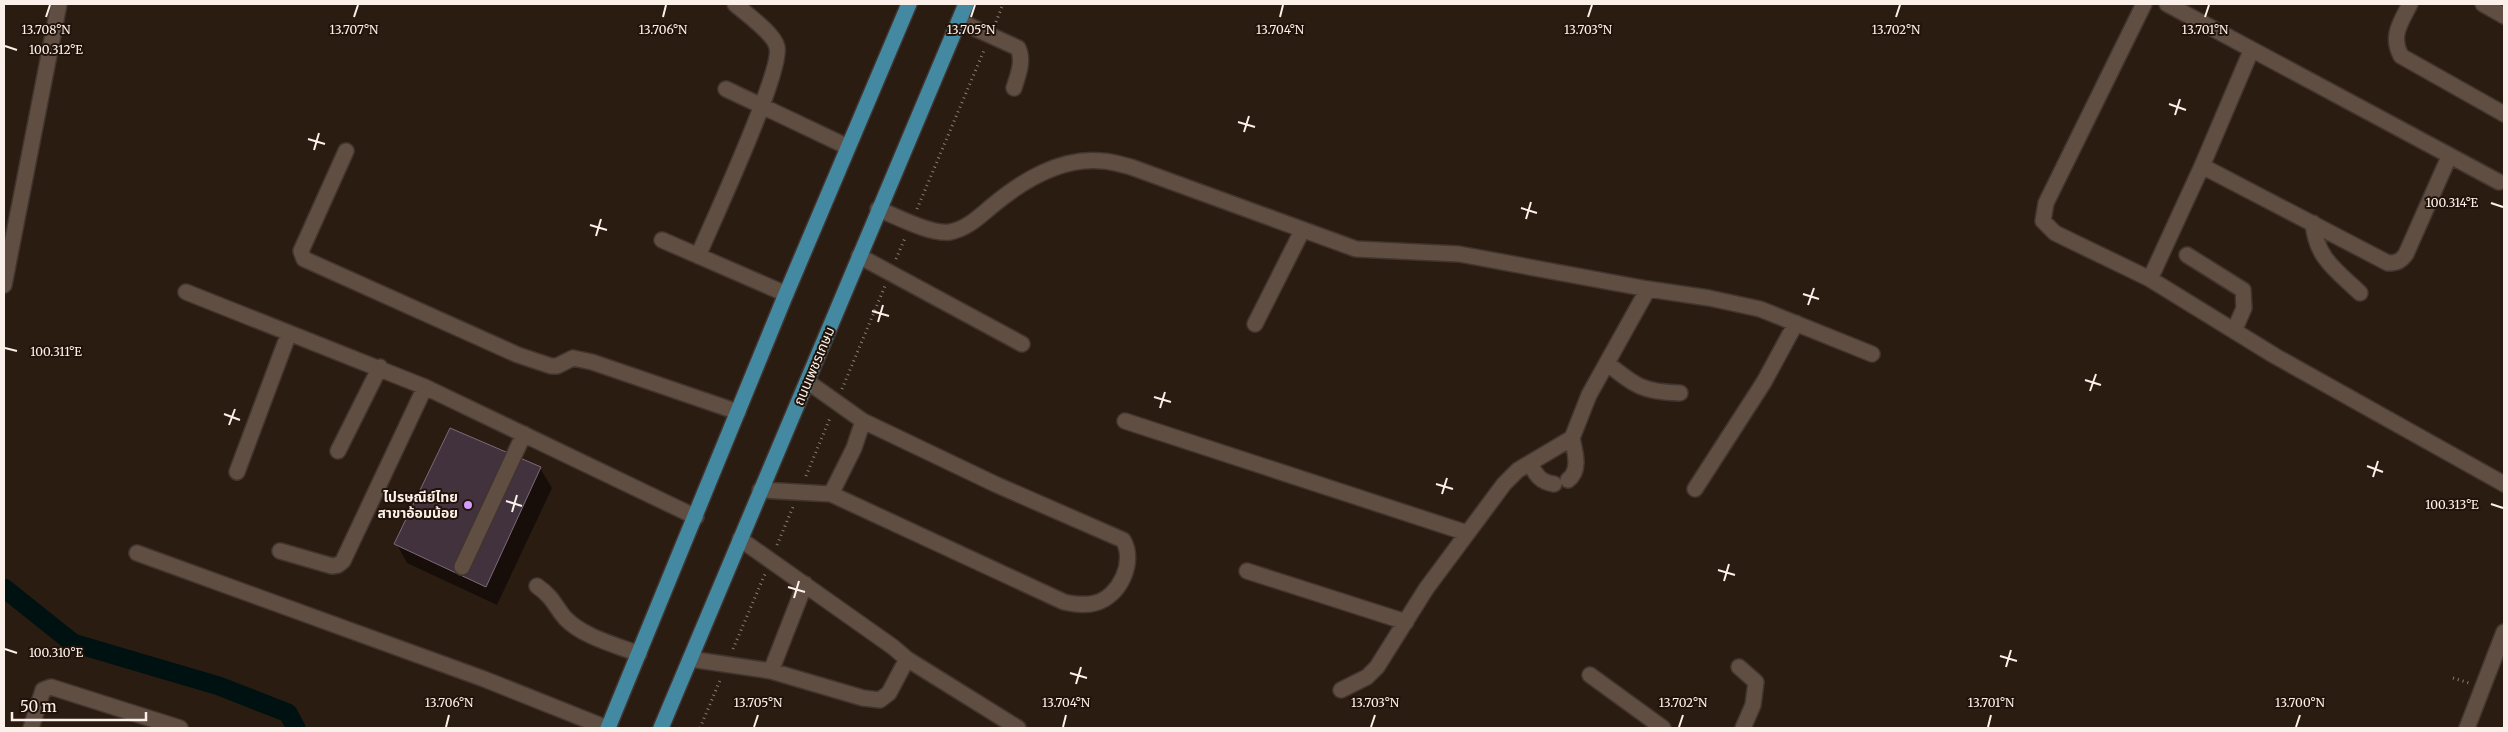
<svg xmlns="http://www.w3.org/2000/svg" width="2508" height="732" font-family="Merriweather,'Noto Sans Thai',serif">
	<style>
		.shadow { fill: #0007 }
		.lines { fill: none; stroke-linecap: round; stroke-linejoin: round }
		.canal { stroke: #001112; stroke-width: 19 }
		.building { fill: #42323e; stroke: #7c6b78 }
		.minor-casing { stroke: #41352f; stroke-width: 18 }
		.major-casing { stroke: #41352f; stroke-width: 18 }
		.path { stroke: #8b7e75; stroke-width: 3; stroke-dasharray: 1 4; stroke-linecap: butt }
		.minor { stroke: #604e43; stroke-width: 15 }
		.major { stroke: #4389a1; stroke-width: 15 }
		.ticks { fill: none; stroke: #fbf0e9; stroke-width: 2 }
		.poi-dot { fill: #d39cfc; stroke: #211309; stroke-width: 2 }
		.labels { text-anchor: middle; stroke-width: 4; stroke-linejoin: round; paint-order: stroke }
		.street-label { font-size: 14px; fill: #fbf0e9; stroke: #211309 }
		.poi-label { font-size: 14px; font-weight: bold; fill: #fbf0e9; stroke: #211309; text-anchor: end }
		.ticks-label { font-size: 12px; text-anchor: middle; fill: #fbf0e9; stroke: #211309; stroke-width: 4; stroke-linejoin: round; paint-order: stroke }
	</style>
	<rect width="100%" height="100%" fill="#2b1c12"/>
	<!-- shadow -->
	<path class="shadow" d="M451,430l89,38 12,20 -55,117 -90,-42 -11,-20z"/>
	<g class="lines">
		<!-- canal -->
		<path class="canal" d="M4,588l69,55 146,43 69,27 8,15"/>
	</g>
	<!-- building -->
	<path class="building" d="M450,428l91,39 -55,120 -92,-43z"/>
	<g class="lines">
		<defs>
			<path id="minor" d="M2144,4l-98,199 -3,18 12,12 95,46 125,77 229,128
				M2167,4l332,178
				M2410,4c-9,18 -20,32 -9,52l103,58
				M2483,4l21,12
				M959,21l59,27c6,13 0,27 -4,40
				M726,89l122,58
				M346,151l-45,100 3,8 214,96 33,11h6l16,-8 19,4 146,50
				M2202,166l186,97c9,0 13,-2 18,-9l43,-97
				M878,209c18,7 53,26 72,23 17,-3 30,-16 42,-26 30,-25 68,-49 110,-45 9,0 20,4 29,6l225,82 103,5 189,35 61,9 51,11 112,45
				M2313,223c3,35 23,47 47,70
				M662,240l124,54
				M2187,255l56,35 1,18 -10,23
				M698,256c14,-33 85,-185 79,-209 -3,-14 -31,-33 -42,-43
				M859,256l163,88
				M2150,279l52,-113 49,-115
				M4,285l55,-281
				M186,292l239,95 271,130
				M1255,324l47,-93
				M1607,363c28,23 36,29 73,30
				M1125,421l342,112
				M338,451l42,-84
				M1530,463c6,12 10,19 24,21
				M237,472l52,-139
				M1568,480c13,-10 7,-28 4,-42
				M1695,489l69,-107 32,-59
				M760,490l71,4 23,-46 9,-27 -55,-39
				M831,494l233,108c10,2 21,4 31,1 25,-6 41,-42 28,-63l-126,-55 -134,-64
				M280,551l52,15 6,-1 5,-4 82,-174
				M137,553l347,126 123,49
				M462,567l62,-133
				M1247,571l159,51
				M537,586c17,12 17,19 28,32 18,19 51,27 74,36
				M690,659l81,12 92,27 17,2 9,-7 18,-34 -14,-12 -153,-108
				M907,659l111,69
				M1739,667l17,15 -3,23 -10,23
				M771,671l34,-87
				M1590,675l73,53
				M1341,690l26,-13 10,-10 49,-78 78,-105 14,-14 54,-32 17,-43 59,-106
				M31,728l12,-38 8,-3 129,41
				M2467,728l37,-96"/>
			<path id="major" d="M608,728l178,-434 123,-290
				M661,728l305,-724"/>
		</defs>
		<!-- minor casing -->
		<use href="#minor" class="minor-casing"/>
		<!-- major casing -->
		<use href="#major" class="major-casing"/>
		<!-- path -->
		<path class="path" d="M996,22l7,-18
			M917,209l68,-161
			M896,259l9,-21
			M842,389l43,-103
			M806,476l24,-58
			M777,545l16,-38
			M733,649l32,-75
			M2453,678l16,5
			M700,728l21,-50"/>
		<!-- minor -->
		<use href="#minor" class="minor"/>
		<!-- major -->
		<use href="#major" class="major"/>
	</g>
	<!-- ticks -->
	<path class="ticks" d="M46,17l4,-12M354,17l4,-12M663,17l3,-12M971,17l4,-12M1280,17l3,-12M1588,17l4,-12M1896,17l4,-12M2205,17l4,-12M5,46l12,4M2169,104l17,6M2175,115l5,-16M1238,122l17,5M1244,132l5,-16M308,139l17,5M314,150l5,-17M2491,203l12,4M1521,208l16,5M1526,219l5,-17M590,225l17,5M596,236l5,-17M1803,294l16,5M1808,305l6,-17M872,311l17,5M878,322l5,-17M5,348l12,3M2085,380l16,5M2090,391l6,-17M1154,397l17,5M1160,408l5,-16M224,414l16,6M229,425l6,-16M2367,466l16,6M2373,477l5,-16M1436,484l17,5M1442,494l5,-16M506,501l16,5M2491,504l12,4M512,512l5,-17M1718,570l17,5M1724,581l5,-17M788,587l17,5M794,598l5,-17M5,649l12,4M2000,656l17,5M2006,667l5,-17M1070,673l17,5M1076,684l5,-17M446,727l3,-12M754,727l4,-12M1063,727l3,-12M1371,727l4,-12M1679,727l4,-12M1988,727l3,-12M2296,727l4,-12"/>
	<!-- markers -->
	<circle class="poi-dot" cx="468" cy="505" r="5"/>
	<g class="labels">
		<!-- street labels -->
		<g class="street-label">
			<text transform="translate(814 366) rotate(-67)" y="5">ถนนเพชรเกษม</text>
		</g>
		<!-- poi labels -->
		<g class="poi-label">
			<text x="458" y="502">ไปรษณีย์ไทย<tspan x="458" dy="16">สาขาอ้อมน้อย</tspan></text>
		</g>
	</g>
	<g class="ticks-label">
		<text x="46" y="34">13.708°N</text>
		<text x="354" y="34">13.707°N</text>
		<text x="663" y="34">13.706°N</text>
		<text x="971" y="34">13.705°N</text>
		<text x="1280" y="34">13.704°N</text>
		<text x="1588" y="34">13.703°N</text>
		<text x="1896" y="34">13.702°N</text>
		<text x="2205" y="34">13.701°N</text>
		<text x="56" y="54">100.312°E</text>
		<text x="2452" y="207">100.314°E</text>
		<text x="56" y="356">100.311°E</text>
		<text x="2452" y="509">100.313°E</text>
		<text x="56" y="657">100.310°E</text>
		<text x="449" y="707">13.706°N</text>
		<text x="758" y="707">13.705°N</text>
		<text x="1066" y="707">13.704°N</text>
		<text x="1375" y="707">13.703°N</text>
		<text x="1683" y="707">13.702°N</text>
		<text x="1991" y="707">13.701°N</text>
		<text x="2300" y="707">13.700°N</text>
	</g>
	<!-- border -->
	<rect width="2508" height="732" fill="none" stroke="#fbf0e9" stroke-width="10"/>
	<!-- scale -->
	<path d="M12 712v8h134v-8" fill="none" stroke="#fbf0e9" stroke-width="2.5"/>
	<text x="20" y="712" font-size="15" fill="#fbf0e9" stroke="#211309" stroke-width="4" paint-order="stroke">50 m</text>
</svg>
